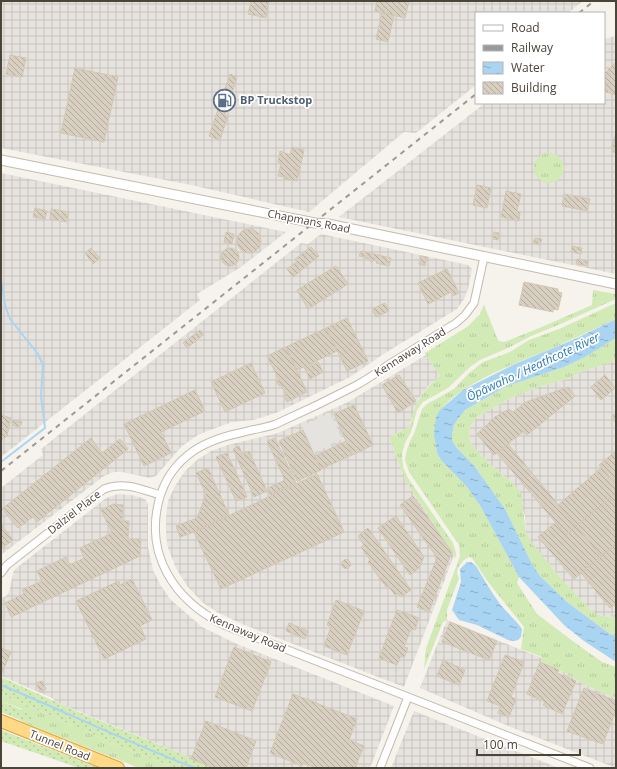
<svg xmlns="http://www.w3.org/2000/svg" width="617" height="769" font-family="'Open Sans',sans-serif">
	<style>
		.industrial { fill: url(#industrial-grid) }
		.grass { fill: url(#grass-tufts) }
		.garden { fill: url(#garden-dots) }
		.parking { fill: #e5e3e0 }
		.water { fill: url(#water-ripples) }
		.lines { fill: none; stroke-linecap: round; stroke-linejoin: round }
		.stream { stroke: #a9d4f2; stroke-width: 2 }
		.building { fill: url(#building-back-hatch); stroke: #d3c7b4 }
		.minor-casing { stroke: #c2bbae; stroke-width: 9 }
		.tertiary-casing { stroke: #c2bbae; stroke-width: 11 }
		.trunk-casing { stroke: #e0a43c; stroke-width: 14 }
		.minor { stroke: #fff; stroke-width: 7 }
		.tertiary { stroke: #fff; stroke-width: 9 }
		.trunk { stroke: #ffd985; stroke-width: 12 }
		.rail { stroke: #9a9a9a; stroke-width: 2; stroke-dasharray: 5 5; stroke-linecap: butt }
		.labels { text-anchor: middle; stroke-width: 3.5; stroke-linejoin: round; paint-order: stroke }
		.service-label { font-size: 11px; font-weight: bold; fill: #4e5e75; stroke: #fff; text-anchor: start }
		.street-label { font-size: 11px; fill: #4b4439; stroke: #fff }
		.water-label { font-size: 12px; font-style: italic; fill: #2e7ab2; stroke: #fff }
	</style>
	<defs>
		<pattern id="industrial-grid" width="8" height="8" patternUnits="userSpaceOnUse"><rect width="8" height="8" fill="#e6e2dd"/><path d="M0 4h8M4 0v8" fill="none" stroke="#c7c3be"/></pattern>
		<pattern id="grass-tufts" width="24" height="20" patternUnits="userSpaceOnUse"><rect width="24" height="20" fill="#d2eab5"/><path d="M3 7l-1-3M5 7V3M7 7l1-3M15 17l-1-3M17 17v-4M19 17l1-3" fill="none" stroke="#b6ca9c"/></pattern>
		<pattern id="garden-dots" width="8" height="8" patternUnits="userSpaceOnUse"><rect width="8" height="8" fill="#d2eab5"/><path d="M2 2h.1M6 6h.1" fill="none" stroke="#b6ca9c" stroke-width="1.8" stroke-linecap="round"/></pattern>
		<pattern id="water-ripples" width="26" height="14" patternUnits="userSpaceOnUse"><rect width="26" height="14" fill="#a9d4f2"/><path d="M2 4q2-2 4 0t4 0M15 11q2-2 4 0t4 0" fill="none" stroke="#8caec5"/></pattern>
		<pattern id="building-back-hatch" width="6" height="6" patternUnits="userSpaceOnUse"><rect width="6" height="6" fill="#d8cfc1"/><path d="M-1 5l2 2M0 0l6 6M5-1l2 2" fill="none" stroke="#b1aa9e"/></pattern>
	</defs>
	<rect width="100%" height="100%" fill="#f6f3ec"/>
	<!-- industrial -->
	<path class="industrial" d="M1,1h582l-15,12h-92v72l-60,48 -12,-1 -95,80 -118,-27 -190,-37z
		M616,36v238l-277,-57 146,-114h119v-64z
		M1,173l285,59 -45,35 -44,27 3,6 -199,157z
		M321,234l147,31 4,4 -4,20 -4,10 -7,10 -75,46 -32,22 -74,36 -23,7 -21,2 -19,7 -15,6 -16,11 -26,30 -6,2 -28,-6h-8l-10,4 -103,79v-67l42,-33 -2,-6 260,-206 7,1z
		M426,355l14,21 -12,10 -9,12 -9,24 1,4 -22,11 16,43 49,75 -50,132 -162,-63 -25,-12 -15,-10 -15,-16 -11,-18 -8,-20 -2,-13v-17l2,-17 7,-15 10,-15 12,-11 14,-9 17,-6 50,-12 70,-31z
		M616,359v254l-5,5 -16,-4 -30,-31 -32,-38 -7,-13 -1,-16 -10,-31 -24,-20 -15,-15 -6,-9 -1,-9 2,-7 6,-8 30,-17 31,-13 28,-8 17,-8 26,-8z
		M118,494l13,1 12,3 3,2 2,5v42l5,23 8,16 10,14 31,27 35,17 157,62 -24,62h-154l-160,-66 -4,-4 -51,-22v-78l5,-2 3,-4 5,-22 73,-57 19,-15z
		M447,620l95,38 -1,3 25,12 19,12 31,13v70l-103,-40 -93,-40z
		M414,711l145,57h-168z"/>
	<!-- grass -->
	<path class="grass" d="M534 168a15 15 0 1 1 30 0a15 15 0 1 1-30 0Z
		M593,290l23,4v5l-60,27 -25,10 -23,12 -28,12 -10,7 -22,21 -25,14 -6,8 -6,22 -6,11 -3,11 1,13 5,11 45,65 3,10 -1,7 -1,-5 -49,-75 -16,-43 22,-11c-1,-5 1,-9 3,-15 5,-15 13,-24 26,-35l-15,-23 42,-26 12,-12h1v-2l4,-8 14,35 1,1 5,1 33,-13 55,-24z
		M616,303v16c-20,9 -40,19 -61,28 -34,15 -97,35 -117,67l-2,3v30l1,6 4,7 26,27 14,20 38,70 -2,6 20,31 37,28 28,20 14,5v31l-31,-13 -19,-12 -25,-12 1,-4 -21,-8 3,-22 -36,-45 -16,-24 -3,-1c-8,4 -15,13 -10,21l-12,32v10l-4,2 -19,47 2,-21 34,-92 -1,-11 -50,-73 -4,-12 1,-7 4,-12 4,-7 8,-25 5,-5 27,-15 14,-15 15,-12 27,-10 19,-12 30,-11z
		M616,338v21l-7,4 -26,8 -17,8 -28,8 -31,13 -30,17 -6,8 -2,7 1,9 6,9 15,15 24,20 6,9 5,38 7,13 32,38 30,31 16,4 5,-5v23l-6,-2 -43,-32 -27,-26 -8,-12 -27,-55 -30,-42 -19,-20 -4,-7v-6l2,-9 4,-6 7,-9 42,-24 57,-19 21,-10z
		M1,694l114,50 60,24h-36l-116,-46 -6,-4 14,4 -9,-13 -21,-8z"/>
	<!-- garden -->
	<path class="garden" d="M1,677l75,34 140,57h-41l-60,-24 -114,-50z
		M1,701l32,14 1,4 -3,3 -13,-3 -17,-7z
		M1,730l98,38h-20l-78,-27z"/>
	<!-- parking -->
	<path class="parking" d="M330,413l12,26 -28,14 -12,-27z"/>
	<!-- water -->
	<path class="water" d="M616,319v19l-31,19 -21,10 -57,19 -42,24 -7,9 -4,6 -2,9v6l4,7 19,20 30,42 27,55 8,12 27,26 43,32 6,2v26l-32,-21 -20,-16 -45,-48 -38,-70 -14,-20 -26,-27 -4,-7 -3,-19 2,-17 4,-7 23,-20 52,-26 60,-25z
		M467,562h4l5,4c8,13 15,26 24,38 7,9 16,16 22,25l-1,8 -3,3 -4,1 -6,-1 -31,-15 -18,-5 -7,-10 9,-28 -1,-13z"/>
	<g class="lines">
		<!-- stream -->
		<path class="stream" d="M1,280l4,25 5,14 28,35 5,11 -2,31 4,32 -44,34
			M1,685c65,27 128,58 194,83"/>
	</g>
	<!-- building -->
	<path class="building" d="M251,1h18l-3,17 -18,-4z
		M377,1h32l-4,17 -30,-7z
		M382,13l12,2 -6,27 -12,-3z
		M10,55l16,3 -4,19 -16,-3z
		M616,62v33l-12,-4v-17z
		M75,68l43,9 -14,65 -43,-9z
		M230,74l7,3 -12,38 3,1 -8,24 -11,-4z
		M616,132v21l-3,-1 -1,-6z
		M292,147l12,3 -7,31 -12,-2v-2l-7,-1 3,-13 -3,-1 2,-11 10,4z
		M477,185l14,3 -4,20 -14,-3z
		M506,191l15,3 -4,17 3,1 -1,9 -18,-4z
		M564,194l26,5 -3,12 -25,-5z
		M35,208l12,3 -2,8 -12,-2z
		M51,209l18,3 -2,10 -17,-3z
		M237 241a12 12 0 1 1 24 0a12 12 0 1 1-24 0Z
		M226,232l8,2 -2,10 -8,-2z
		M494,232l5,1 -1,7 -5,-1z
		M535,238l7,1 -2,6 -7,-2z
		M572,246l10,2 -1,6 -10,-2z
		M311,247l8,9 -26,21 -6,-8 10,-8 -2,-2z
		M221 257a9 9 0 1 1 18 0a9 9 0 1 1-18 0Z
		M91,248l9,10 -7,6 -8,-11z
		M361,251l30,7 -2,8 -13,-3 1,-2 -4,-1 -1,2 -2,-1v-2l-5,-1v-2h-1l-1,1 -4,-1z
		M421,256l6,1 -2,9 -6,-2z
		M577,259l11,2 -1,5 -11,-2z
		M336,266l12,18 -40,25 -11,-19z
		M447,269l12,24 -6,3 -2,-4 -23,12 -10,-21z
		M524,282l34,7v3l4,1 -4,17 -5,-1v3l-34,-7z
		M385,303l4,8 -13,6 -4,-8z
		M347,318l21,43 -21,10 -21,-43z
		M326,328l11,23 -27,13v2l8,-4 5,10 -13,7 -6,-12 -8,3 -10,-23z
		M200,330l3,5 -16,13 -4,-5z
		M286,347l21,45 -20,10 -3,-6 2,-1 -5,-10 -2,1 -3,-5 3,-1 -12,-24z
		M251,363l14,30 -40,19 -14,-30z
		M399,375l17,26 -18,12 -16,-28z
		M605,375l10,13 -14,12 -10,-13z
		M568,387l7,9 -48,39 -3,-4 -30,24 -17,-21 18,-17 14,-8 4,3 13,-10z
		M195,390l10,21 -44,21 10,21 -27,13 -20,-42z
		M354,405l19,40 -21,10 -18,-41z
		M616,413v10l-5,-6z
		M1,415l10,3 -4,18 -6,4z
		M13,420l9,2 -1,3 -3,2 -6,-2z
		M303,430l18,40 -24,11 -18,-40z
		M91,438l11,15 18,-14 8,10 -91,73 -4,-5 -15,11 -16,-19z
		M275,438l21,45 -26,12 -2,-7 17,-8 -18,-39z
		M346,441l6,14 -31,14 -6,-13z
		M508,444l68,82 -10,9 -69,-82z
		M239,446l3,8 7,-3 18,40 -13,6 -21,-48z
		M616,451v33l-17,-19z
		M227,453l20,44 -11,4 -20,-44z
		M208,468l21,47 -35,17 -14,5 -4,-11 21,-8 9,-24 -10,-21z
		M601,468l15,16v9l-40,33 -18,-21z
		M317,474l27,58 -123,57 -27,-57z
		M616,493v12l-6,-7z
		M413,496l39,56 -23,60 -12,-5 20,-49 -37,-53z
		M610,498l6,7v39l-15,12 -25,-30z
		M113,504l10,1 -1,16h7l-1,18h13l-1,17 -129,61 -6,-14 19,-9 -2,-4 20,-9 -5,-10 29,-14 4,8 14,-7 -4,-10 32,-15 -11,-23z
		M396,516l28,41 -5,11 -9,7 -32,-47z
		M556,522l10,13 10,-9 25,30 -27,23 -36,-42z
		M1,524l12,16 -12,9z
		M368,528l43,62 -10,7 -4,-4 -2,2 -7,-9 -2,1 -18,-25 2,-2 -9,-13 3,-2 -6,-9z
		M616,544v60l-6,4 -29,-35z
		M341.5 564a4.5 4.5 0 1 1 9 0a4.5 4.5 0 1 1-9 0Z
		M132,579l20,41 -12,6 6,13 -42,20 -28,-58 43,-20 1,4z
		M336,600l28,11 -17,44 -23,-9 7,-19 -4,-2z
		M397,610l22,8 -4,12 -4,-1 -7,18 4,1 -4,10 -3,-2 -4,9 -18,-7z
		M450,622l47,19 -8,19 -47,-18z
		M289,623l19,8 -3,8 -19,-8z
		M234,647l37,15 -19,49 -37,-14z
		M1,648l10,4 -10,23z
		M505,655l19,7 -13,35 5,2 -7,18 -11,-4 3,-7 -14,-5z
		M443,660l22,10 -6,15 -22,-9z
		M540,662l19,8 -2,3 19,8 -14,33 -19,-9 2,-3 -18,-8z
		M42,681l4,8 -6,3 -4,-9z
		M584,688l32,13v9l-13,34 -36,-13z
		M293,694l64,25 -8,21 15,6 -9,22h-38l-14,-5 -1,3 -32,-13z
		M206,721l50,20 -10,27h-32l-23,-9z"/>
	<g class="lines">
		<defs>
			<path id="minor" d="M484,257l-10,46 -9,12 -9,8c-22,13 -43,27 -65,40 -12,8 -23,16 -36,23 -25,13 -52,26 -79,38 -10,4 -22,5 -32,8 -20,4 -40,10 -56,23 -34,27 -42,80 -21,118 13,24 33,40 57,52l366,143
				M1,573l6,-8 97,-76c19,-8 37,0 56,6
				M380,768l28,-71"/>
			<path id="tertiary" d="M1,160l314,63 13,1 288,60"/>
			<path id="trunk" d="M1,721l117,47"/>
		</defs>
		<!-- minor casing -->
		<use href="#minor" class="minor-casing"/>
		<!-- tertiary casing -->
		<use href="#tertiary" class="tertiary-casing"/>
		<!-- trunk casing -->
		<use href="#trunk" class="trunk-casing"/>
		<!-- minor -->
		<use href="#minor" class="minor"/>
		<!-- tertiary -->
		<use href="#tertiary" class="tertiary"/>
		<!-- trunk -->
		<use href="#trunk" class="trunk"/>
		<!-- rail -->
		<path class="rail" d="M579,13l15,-12
			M1,471l475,-377"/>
	</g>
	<!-- icons -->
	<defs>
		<symbol id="fuel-ring" viewBox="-11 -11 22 22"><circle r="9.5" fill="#fff" stroke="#5c6f8a" stroke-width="1.5"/><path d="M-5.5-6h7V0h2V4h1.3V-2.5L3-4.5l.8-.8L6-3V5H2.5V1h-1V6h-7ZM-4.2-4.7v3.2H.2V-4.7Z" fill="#5c6f8a"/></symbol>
	</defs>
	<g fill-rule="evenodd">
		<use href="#fuel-ring" x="212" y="88" width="25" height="25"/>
	</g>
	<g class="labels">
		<!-- service labels -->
		<g class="service-label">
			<text x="240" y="104">BP Truckstop</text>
		</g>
		<!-- street labels -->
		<g class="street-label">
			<text transform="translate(309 221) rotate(11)" y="4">Chapmans Road</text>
			<text transform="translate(410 352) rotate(-32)" y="4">Kennaway Road</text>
			<text transform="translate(74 512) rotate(-38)" y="4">Dalziel Place</text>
			<text transform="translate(248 633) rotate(23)" y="4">Kennaway Road</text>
			<text transform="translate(60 745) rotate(22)" y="4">Tunnel Road</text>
		</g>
		<!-- water labels -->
		<g class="water-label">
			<text transform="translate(533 367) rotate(-25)" y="4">Ōpāwaho / Heathcote River</text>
		</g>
	</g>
	<!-- border -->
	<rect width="617" height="769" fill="none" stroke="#4b4439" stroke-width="4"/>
	<!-- legend -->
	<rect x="475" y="12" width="130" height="92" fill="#ffffff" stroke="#b7b4b0"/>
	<rect x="483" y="25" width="20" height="6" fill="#ffffff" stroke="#b7b4b0"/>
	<text x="511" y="32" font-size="12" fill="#4b4439">Road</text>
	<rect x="483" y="45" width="20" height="6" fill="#9a9a9a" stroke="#b7b4b0"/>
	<text x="511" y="52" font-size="12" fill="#4b4439">Railway</text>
	<rect x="483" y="62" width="20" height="12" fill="url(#water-ripples)" stroke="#b7b4b0"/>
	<text x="511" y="72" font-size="12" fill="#4b4439">Water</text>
	<rect x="483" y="82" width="20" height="12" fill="url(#building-back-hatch)" stroke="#b7b4b0"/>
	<text x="511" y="92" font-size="12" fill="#4b4439">Building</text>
	<!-- scale -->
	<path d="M477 749v6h103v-6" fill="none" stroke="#4b4439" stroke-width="2"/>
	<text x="483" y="749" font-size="12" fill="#4b4439" stroke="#ffffff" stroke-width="3" paint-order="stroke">100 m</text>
</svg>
